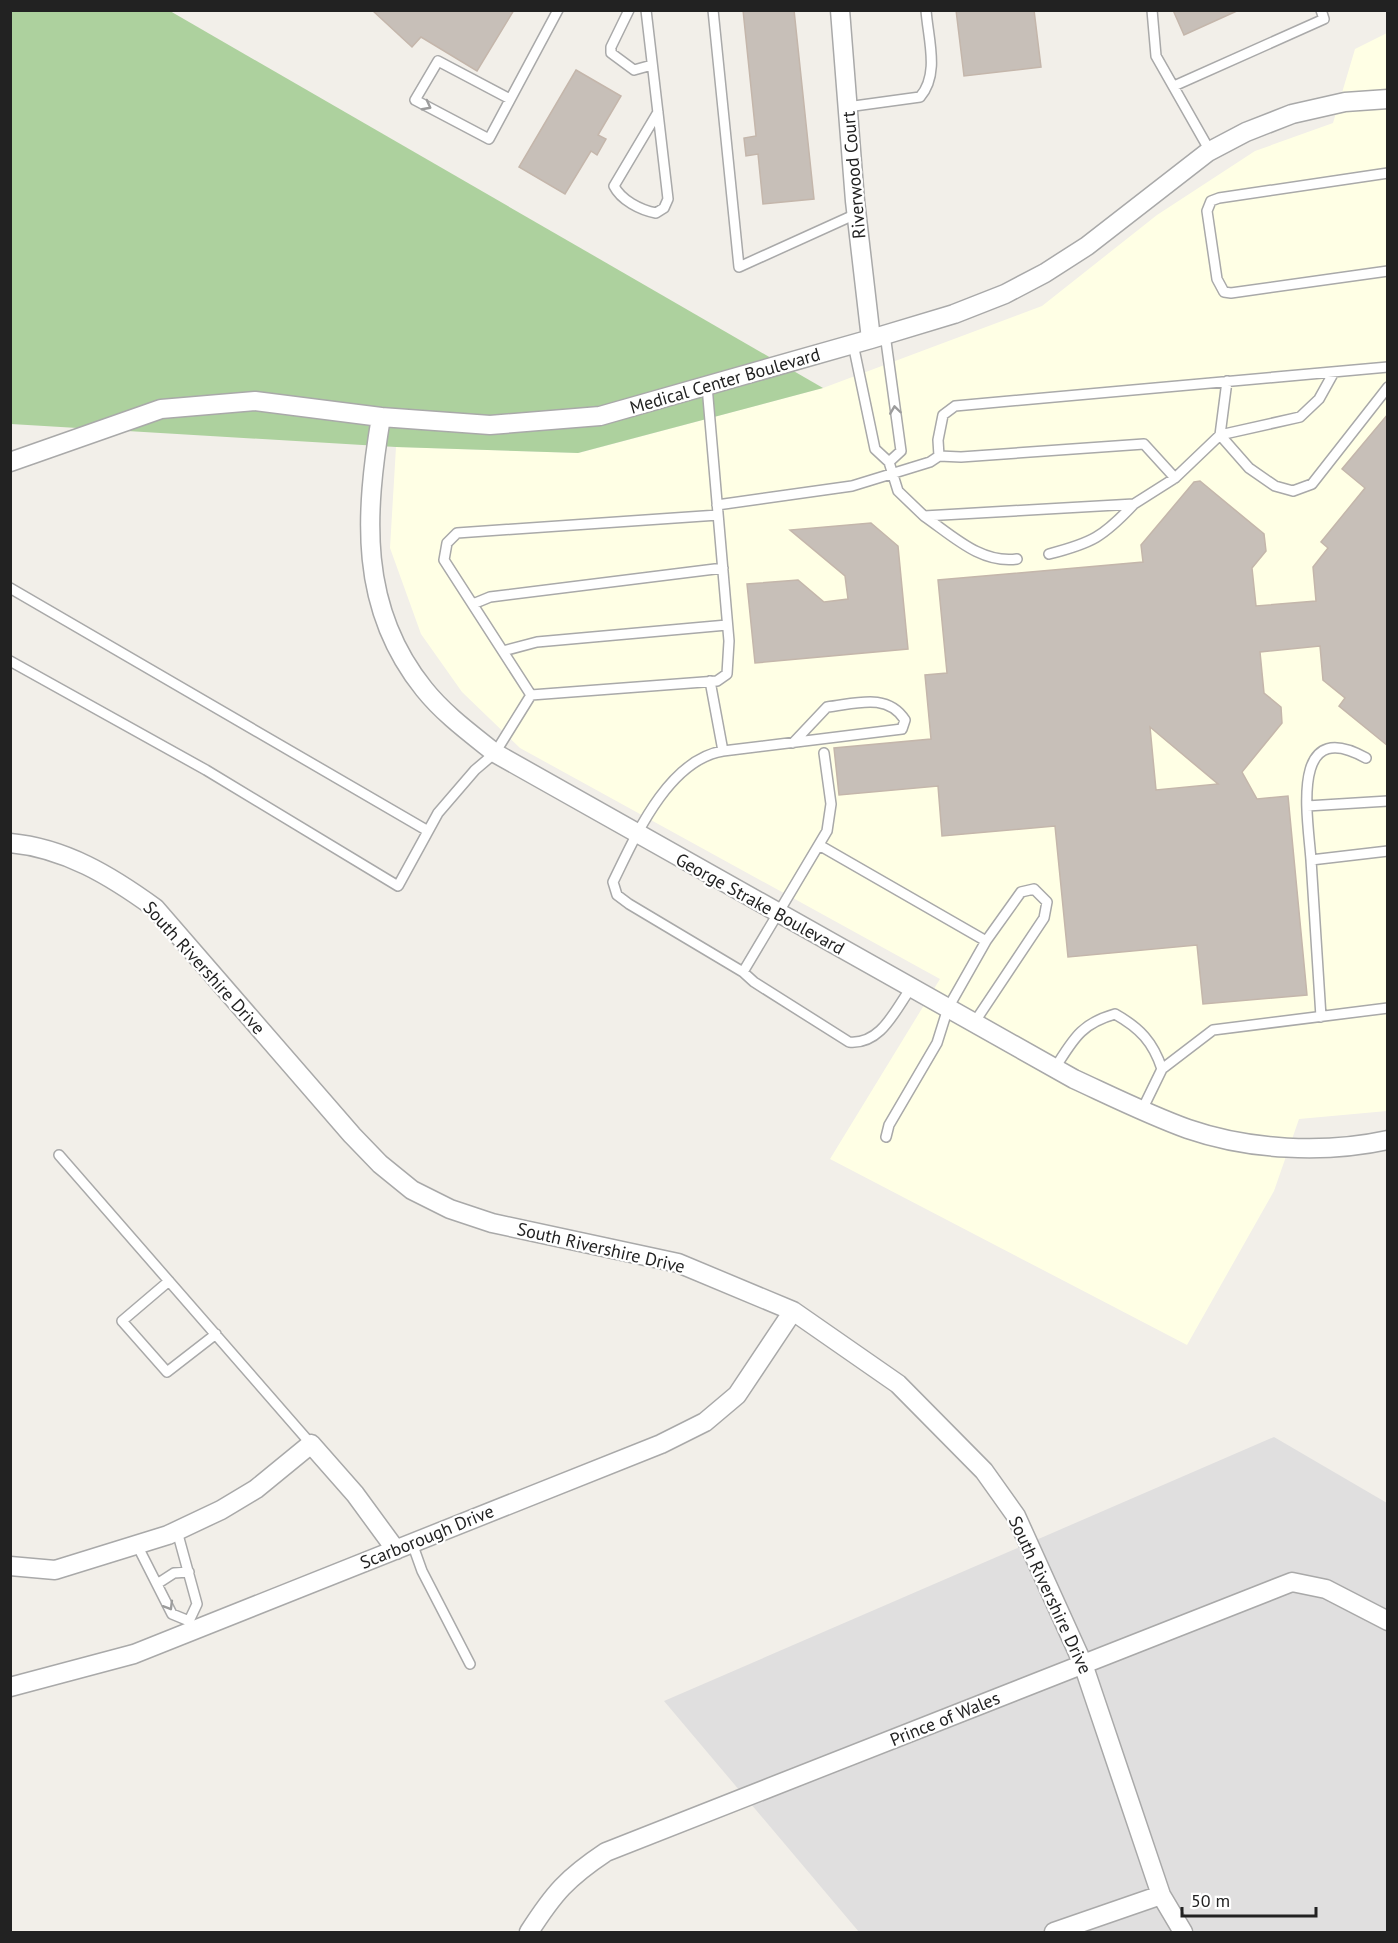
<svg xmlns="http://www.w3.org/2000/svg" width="1398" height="1943" font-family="'PT Sans',sans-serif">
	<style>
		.residential { fill: #e0dfdf }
		.education { fill: #ffffe5 }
		.forest { fill: #add19e }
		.building { fill: #c7bfb8; stroke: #c4b6ab; stroke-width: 1.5; fill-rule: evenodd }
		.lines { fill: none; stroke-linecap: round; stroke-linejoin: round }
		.service-casing { stroke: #a9a9a9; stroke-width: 12 }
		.minor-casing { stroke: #a9a9a9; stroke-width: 21 }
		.service { stroke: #fff; stroke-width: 9 }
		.minor { stroke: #fff; stroke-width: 18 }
		.oneway { stroke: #9c9c9c }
		.labels { text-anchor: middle; stroke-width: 4.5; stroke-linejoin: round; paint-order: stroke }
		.street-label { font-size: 18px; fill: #222; stroke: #fff }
	</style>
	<rect width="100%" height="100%" fill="#f2efe9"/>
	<!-- residential -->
	<path class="residential" d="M1274,1437l113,66v429h-528l-195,-231z"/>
	<!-- education -->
	<path class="education" d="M1387,33v1078l-88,8 -25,72 -87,154 -357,-186 110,-180 -420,-231 -58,-56 -41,-58 -31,-86 6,-101 183,6 244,-65 219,-82 115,-91 98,-64 78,-28 22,-74z"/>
	<!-- forest -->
	<path class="forest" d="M10,11h160l653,377 -245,65 -182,-6 -385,-23z"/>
	<!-- building -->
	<path class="building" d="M372,10h142l-37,61 -56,-34 -9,10z
		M743,10h51l20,189 -51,5 -5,-50 -12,2 -2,-18 12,-2z
		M956,10h78l7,57 -77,9z
		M1173,10h66l-55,25z
		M576,70l45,26 -23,39 8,4 -9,16 -6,-4 -26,43 -46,-27z
		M1388,414v332l-49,-40 6,-8 -22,-18 -3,-34 -60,6 4,41 17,14 1,16 -40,49 15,27 31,-3 19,199 -104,9 -6,-59 -129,12 -13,-131 -113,10 -4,-50 -99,9 -5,-47 97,-9 -6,-64 22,-2 -9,-93 205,-18 -2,-17 53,-63 6,-1 64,53 2,17 -14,17 4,38 60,-5 -3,-34 15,-19 -7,-6 44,-54 -23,-19zM1150,727l68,57 -62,6z
		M871,523l27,23 10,103 -153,14 -8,-79 51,-4 26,22 24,-3 -3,-23 -55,-46z"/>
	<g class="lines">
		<defs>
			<path id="service" d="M629,10l-18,37v6l23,17 18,-5
				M646,10l22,189 -4,9 -8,5c-16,-3 -35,-13 -42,-27l44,-74
				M713,10l26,257 117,-53
				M1152,10l4,46 54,95
				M1174,86l150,-67 -3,-9
				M510,99l-72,-38 -23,39 74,39 69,-129
				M847,107l73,-10c20,-23 8,-58 6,-87
				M1388,173l-169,25 -8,3 -4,10 10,68 7,13 7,1 157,-22
				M885,334l16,117 -12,11
				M853,344l22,105 14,13 9,29 26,25 210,-12 41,-26 45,-43 29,33 26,18 18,5 19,-7 76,-97
				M1227,381l-7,54 80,-18 19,-18 15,-27
				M939,456l22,1 183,-13 31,34
				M717,505l135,-19 78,-24 9,-6 -1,-16 5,-25 12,-9 433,-39
				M924,516c29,20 57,48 93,43
				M1049,554c43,-11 54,-17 85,-50
				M10,588l418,243
				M473,604l17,-7 233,-29
				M503,651l34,-9 190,-17
				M10,661l196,109 192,116 40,-73 37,-43 20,-17 36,-58 186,-14 10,-7 2,-33 -22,-255
				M710,681l13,70c-55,9 -88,86 -110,131l4,13 12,9 114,68 84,-141 4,-27 -7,-51
				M531,695l-87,-135 3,-17 10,-10 261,-18
				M723,751l179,-22 3,-9c-18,-28 -50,-16 -78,-13l-34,36
				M1307,806l81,-5
				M819,845l167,96
				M1311,860c-3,-42 -22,-145 55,-102
				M743,972l11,10 95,60c32,3 46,-32 62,-54
				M1321,1017l-10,-157 77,-9
				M1055,1068c18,-28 25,-44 60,-54 25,14 38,28 47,55
				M1142,1110l20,-41 51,-39 175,-22
				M886,1137l3,-12 48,-82 11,-35 38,-67 35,-49 13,-3 13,13 -3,16 -70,105
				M59,1155l252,289
				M169,1281l-47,40 45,51 49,-38
				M177,1531l20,73 -8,17
				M412,1543l10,28 48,93
				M137,1545l35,69 17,7 4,9
				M157,1584l17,-11 15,-1"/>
			<path id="minor" d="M840,10l15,191 16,138
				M381,417c-16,97 -23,190 43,272 20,25 46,44 71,64l579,326c37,17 75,36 114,50 61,21 136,25 200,11
				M10,462l151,-53 94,-8 126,16 109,8 110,-9 271,-77 83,-25 51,-20 40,-21 42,-27 121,-94 38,-20 46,-18 53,-12 43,-3
				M10,843c55,5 101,33 145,65l197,227 28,29 32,26 38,19 42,14 186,40 115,48 105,73 86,87 32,45 67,148 78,231 22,37
				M10,1566l45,4 113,-35 53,-25 35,-21 55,-45 44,50 41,56
				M10,1687l124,-33 527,-210 44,-22 32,-27 56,-84
				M529,1932c25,-39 38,-54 77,-80l686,-270 34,7 62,32
				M1054,1932l107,-37"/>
		</defs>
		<!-- service casing -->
		<use href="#service" class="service-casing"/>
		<!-- minor casing -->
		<use href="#minor" class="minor-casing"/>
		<!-- service -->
		<use href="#service" class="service"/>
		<!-- minor -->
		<use href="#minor" class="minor"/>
	</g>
	<!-- one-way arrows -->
	<defs><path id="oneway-chevron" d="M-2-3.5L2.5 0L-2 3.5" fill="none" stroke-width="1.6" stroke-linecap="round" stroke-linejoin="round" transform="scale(1.5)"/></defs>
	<g class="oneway">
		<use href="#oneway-chevron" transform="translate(427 106) rotate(28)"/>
		<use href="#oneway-chevron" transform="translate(895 410) rotate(-98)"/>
		<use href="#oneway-chevron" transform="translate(169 1606) rotate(59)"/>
	</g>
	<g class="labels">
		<!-- street labels -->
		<g class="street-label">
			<text transform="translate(854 175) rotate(-95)" y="6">Riverwood Court</text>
			<text transform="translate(725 381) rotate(-16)" y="6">Medical Center Boulevard</text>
			<text transform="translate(760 904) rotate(29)" y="6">George Strake Boulevard</text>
			<text transform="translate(204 968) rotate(48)" y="6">South Rivershire Drive</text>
			<text transform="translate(601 1248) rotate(13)" y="6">South Rivershire Drive</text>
			<text transform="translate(427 1537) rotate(-22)" y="6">Scarborough Drive</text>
			<text transform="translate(1050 1595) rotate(65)" y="6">South Rivershire Drive</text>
			<text transform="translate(945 1719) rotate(-22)" y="6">Prince of Wales</text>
		</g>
	</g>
	<!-- border -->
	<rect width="1398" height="1943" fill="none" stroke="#222222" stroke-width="24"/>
	<!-- scale -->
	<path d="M1182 1907v9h134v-9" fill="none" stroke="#222222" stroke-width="3"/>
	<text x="1191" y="1907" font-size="18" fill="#222222" stroke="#ffffff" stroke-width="4.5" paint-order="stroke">50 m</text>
</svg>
